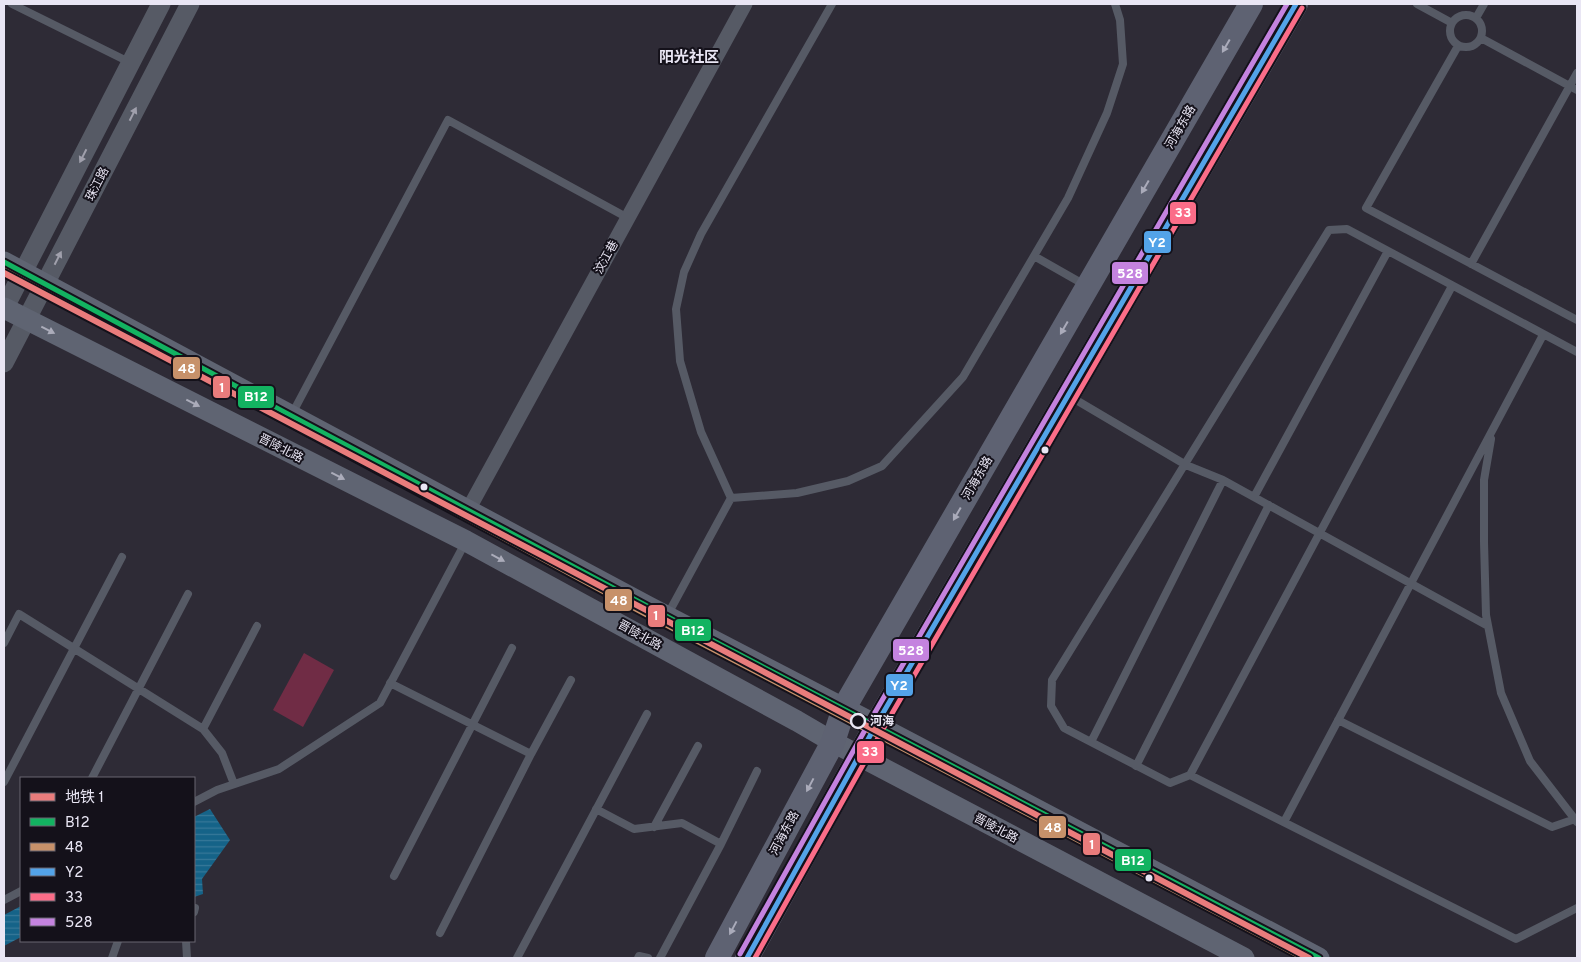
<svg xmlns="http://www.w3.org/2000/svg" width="1581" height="962" font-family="Overpass,'Noto Sans SC',sans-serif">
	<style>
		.pitch { fill: #702c45 }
		.water { fill: url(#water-rules) }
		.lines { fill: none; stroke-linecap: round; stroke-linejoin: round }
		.service { stroke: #565a65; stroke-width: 8 }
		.minor { stroke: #565a65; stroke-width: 15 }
		.tertiary { stroke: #565a65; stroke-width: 19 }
		.secondary { stroke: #5f6472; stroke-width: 21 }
		.primary { stroke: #5e6272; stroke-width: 24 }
		.bus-1-casing { stroke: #14111a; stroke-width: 9 }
		.bus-2-casing { stroke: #14111a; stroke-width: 9 }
		.bus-3-casing { stroke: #14111a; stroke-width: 9 }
		.bus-4-casing { stroke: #14111a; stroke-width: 9 }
		.bus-5-casing { stroke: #14111a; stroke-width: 9 }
		.bus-1 { stroke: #13b361; stroke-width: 5 }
		.bus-2 { stroke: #c7916a; stroke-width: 5 }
		.bus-3 { stroke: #53a3e8; stroke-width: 5 }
		.bus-4 { stroke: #fb6d88; stroke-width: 5 }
		.bus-5 { stroke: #c483df; stroke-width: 5 }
		.metro-1-casing { stroke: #14111a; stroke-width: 10 }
		.metro-1 { stroke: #e97c7c; stroke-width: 6 }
		.oneway { fill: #aaabba }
		.oneway2 { fill: #a0a0ac }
		.oneway3 { fill: #abacba }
		.bus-dot { fill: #e9e6f4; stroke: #14111a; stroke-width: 2 }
		.stop-dot { fill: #14111a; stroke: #e9e6f4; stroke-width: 2.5 }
		.labels { text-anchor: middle; stroke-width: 4; stroke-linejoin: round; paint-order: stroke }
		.street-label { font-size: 12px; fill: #e9e6f4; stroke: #14111a }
		.stop-label { font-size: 12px; font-weight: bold; fill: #e9e6f4; stroke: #14111a; text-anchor: start }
		.quarter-label { font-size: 15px; font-weight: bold; fill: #e9e6f4; stroke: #14111a }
		.line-badge { stroke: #14111a; stroke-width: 2 }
		.badge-label { font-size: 14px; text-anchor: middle; font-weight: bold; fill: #fff }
	</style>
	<defs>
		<pattern id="water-rules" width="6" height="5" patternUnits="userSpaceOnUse" patternTransform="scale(1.25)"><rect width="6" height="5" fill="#156388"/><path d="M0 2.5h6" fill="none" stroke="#377999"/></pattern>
	</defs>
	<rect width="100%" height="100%" fill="#2e2b36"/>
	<!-- pitch -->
	<path class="pitch" d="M304,653l30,17 -31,57 -30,-17z"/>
	<!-- water -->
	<path class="water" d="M210,809l20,31 -28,39 1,15 -9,3v-80z
		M21,906v31l-17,9v-31z"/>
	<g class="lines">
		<!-- service -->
		<path class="service" d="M12,4l119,59
			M1417,4l35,19
			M1450 31a16 16 0 1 1 32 0a16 16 0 1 1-32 0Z
			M1476,18l8,-14
			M1481,38l96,52
			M1458,46l-92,162 211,112
			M1034,256l51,29
			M1471,264l106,-191
			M1577,352l-230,-123 -18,1 -277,450 -1,26 13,22 106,55 20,-8 326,164 61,-31
			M1071,397l115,68 37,15 265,146
			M292,414l156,-294 180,98
			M1491,439l-7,41v62l2,73 15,78 29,68 47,61
			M1254,497l134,-246
			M731,498l66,-5 51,-12 34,-15 81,-89 105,-179 39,-85 16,-49 -3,-44 -5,-16
			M731,498l-30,-66 -21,-71 -4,-52 8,-37 17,-38 131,-230
			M668,614l63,-116
			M4,643l15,-29 184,115 19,24 12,31
			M390,683l141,71
			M1338,720l214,107 23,-8
			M203,729l54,-103
			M1091,742l132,-262
			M1136,766l133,-261
			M1190,775l262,-489
			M92,778l96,-184
			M4,782l118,-225
			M194,802l23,-12 62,-21 101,-66 85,-160
			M596,809l38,20 48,-6 39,21
			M1284,822l259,-487
			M654,827l44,-81
			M394,876l118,-228
			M4,900l17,-9
			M194,912l1,-4
			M440,933l91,-179 40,-74
			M186,941l1,17
			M112,958l6,-17
			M517,958l130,-244
			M638,958l1,-2 9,2
			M660,958l61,-114 36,-73"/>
		<!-- minor -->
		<path class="minor" d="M468,510l277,-506"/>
		<!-- tertiary -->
		<path class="tertiary" d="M4,309l157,-305
			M4,363l186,-359"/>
		<!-- secondary -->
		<path class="secondary" d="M4,262l643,344 229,119 443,233
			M4,308l462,233 331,180 36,21 411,216"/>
		<!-- primary -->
		<path class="primary" d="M717,958l116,-216 11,-34 407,-704
			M747,958l129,-233 420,-721"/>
		<defs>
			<path id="bus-1" d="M4,262l643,344 672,352"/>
			<path id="bus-2" d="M4,270l639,343 660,345"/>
			<path id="bus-3" d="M747,958l129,-233 420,-721"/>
			<path id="bus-4" d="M755,958l128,-229 419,-721"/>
			<path id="bus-5" d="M740,954l130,-233 417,-717"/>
		</defs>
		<!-- bus-1 casing -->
		<use href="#bus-1" class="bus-1-casing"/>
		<!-- bus-2 casing -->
		<use href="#bus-2" class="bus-2-casing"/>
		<!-- bus-3 casing -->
		<use href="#bus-3" class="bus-3-casing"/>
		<!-- bus-4 casing -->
		<use href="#bus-4" class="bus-4-casing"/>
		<!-- bus-5 casing -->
		<use href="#bus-5" class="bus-5-casing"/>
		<!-- bus-1 -->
		<use href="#bus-1" class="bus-1"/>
		<!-- bus-2 -->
		<use href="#bus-2" class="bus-2"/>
		<!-- bus-3 -->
		<use href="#bus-3" class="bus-3"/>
		<!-- bus-4 -->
		<use href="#bus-4" class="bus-4"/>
		<!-- bus-5 -->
		<use href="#bus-5" class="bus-5"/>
		<defs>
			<path id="metro-1" d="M4,273l1305,685"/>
		</defs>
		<!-- metro-1 casing -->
		<use href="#metro-1" class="metro-1-casing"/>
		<!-- metro-1 -->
		<use href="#metro-1" class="metro-1"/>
	</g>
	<!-- one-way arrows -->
	<defs><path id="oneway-solid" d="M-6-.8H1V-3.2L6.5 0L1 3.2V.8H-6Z" transform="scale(1.25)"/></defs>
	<g class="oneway">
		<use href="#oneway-solid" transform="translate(1226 46) rotate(120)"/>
		<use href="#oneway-solid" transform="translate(1145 187) rotate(120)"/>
		<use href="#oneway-solid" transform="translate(1064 328) rotate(120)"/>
		<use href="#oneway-solid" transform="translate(957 514) rotate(120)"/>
		<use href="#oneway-solid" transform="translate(810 785) rotate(118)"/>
		<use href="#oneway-solid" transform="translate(733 928) rotate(118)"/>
	</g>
	<g class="oneway2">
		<use href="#oneway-solid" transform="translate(133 114) rotate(-63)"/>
		<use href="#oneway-solid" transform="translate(83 156) rotate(117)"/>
		<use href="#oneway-solid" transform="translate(58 258) rotate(-63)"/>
	</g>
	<g class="oneway3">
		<use href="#oneway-solid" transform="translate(48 330) rotate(27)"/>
		<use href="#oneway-solid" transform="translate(193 403) rotate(27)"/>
		<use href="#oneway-solid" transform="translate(338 476) rotate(27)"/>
		<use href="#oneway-solid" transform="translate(498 558) rotate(28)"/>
	</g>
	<!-- markers -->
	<g class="bus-dot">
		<circle cx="1045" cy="450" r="4.5"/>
		<circle cx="424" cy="487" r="4.5"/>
		<circle cx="1149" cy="878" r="4.5"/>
	</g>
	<circle class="stop-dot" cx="858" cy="721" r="7"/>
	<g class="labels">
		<!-- street labels -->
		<g class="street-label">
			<text transform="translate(1180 127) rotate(-60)" y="4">河海东路</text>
			<text transform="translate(97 184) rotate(-63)" y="4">珠江路</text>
			<text transform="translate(606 257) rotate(-61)" y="4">汶江巷</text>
			<text transform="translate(281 448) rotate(27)" y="4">晋陵北路</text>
			<text transform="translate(977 478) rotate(-60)" y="4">河海东路</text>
			<text transform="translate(640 635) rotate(29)" y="4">晋陵北路</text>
			<text transform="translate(996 828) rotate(28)" y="4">晋陵北路</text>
			<text transform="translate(784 833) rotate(-62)" y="4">河海东路</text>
		</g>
		<!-- stop labels -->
		<g class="stop-label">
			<text x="870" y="725">河海</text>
		</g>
		<!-- quarter labels -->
		<g class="quarter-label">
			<text x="689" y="62">阳光社区</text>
		</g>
	</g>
	<g class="line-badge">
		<rect x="1169" y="201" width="28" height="24" rx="5" fill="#fb6d88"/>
		<rect x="1143" y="230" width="29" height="24" rx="5" fill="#53a3e8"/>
		<rect x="1111" y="261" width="38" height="24" rx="5" fill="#c483df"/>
		<rect x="172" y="356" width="29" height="24" rx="5" fill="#c7916a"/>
		<rect x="212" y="375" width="19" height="24" rx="5" fill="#e97c7c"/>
		<rect x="237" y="385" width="38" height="24" rx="5" fill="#13b361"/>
		<rect x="604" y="588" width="29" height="24" rx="5" fill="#c7916a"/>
		<rect x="647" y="604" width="19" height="24" rx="5" fill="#e97c7c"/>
		<rect x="674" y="618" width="38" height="24" rx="5" fill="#13b361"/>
		<rect x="892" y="638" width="38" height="24" rx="5" fill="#c483df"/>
		<rect x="885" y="673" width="29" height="24" rx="5" fill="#53a3e8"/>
		<rect x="856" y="740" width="29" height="24" rx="5" fill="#fb6d88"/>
		<rect x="1038" y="815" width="29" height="24" rx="5" fill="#c7916a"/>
		<rect x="1082" y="832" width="19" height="24" rx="5" fill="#e97c7c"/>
		<rect x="1114" y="848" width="38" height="24" rx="5" fill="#13b361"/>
	</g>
	<g class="badge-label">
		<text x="1183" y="217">33</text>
		<text x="1157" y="247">Y2</text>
		<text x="1130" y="278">528</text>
		<text x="187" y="373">48</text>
		<text x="222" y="392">1</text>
		<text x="256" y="401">B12</text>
		<text x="619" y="605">48</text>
		<text x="656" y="620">1</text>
		<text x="693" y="635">B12</text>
		<text x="911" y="655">528</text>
		<text x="899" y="690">Y2</text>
		<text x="870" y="756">33</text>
		<text x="1053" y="832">48</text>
		<text x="1092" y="849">1</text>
		<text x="1133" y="865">B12</text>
	</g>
	<!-- border -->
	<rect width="1581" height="962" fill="none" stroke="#e9e6f4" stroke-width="10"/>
	<!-- legend -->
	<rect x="20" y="777" width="175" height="165" fill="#14111a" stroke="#696671"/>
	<rect x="30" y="793" width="25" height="8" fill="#e97c7c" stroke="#696671"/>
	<text x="65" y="802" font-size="15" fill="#e9e6f4">地铁 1</text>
	<rect x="30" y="818" width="25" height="8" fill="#13b361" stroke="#696671"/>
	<text x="65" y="827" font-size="15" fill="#e9e6f4">B12</text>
	<rect x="30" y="843" width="25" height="8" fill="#c7916a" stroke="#696671"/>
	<text x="65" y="852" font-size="15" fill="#e9e6f4">48</text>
	<rect x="30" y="868" width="25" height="8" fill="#53a3e8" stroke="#696671"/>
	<text x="65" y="877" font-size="15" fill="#e9e6f4">Y2</text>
	<rect x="30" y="893" width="25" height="8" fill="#fb6d88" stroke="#696671"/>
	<text x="65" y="902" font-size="15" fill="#e9e6f4">33</text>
	<rect x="30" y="918" width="25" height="8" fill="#c483df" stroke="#696671"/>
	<text x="65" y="927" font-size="15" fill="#e9e6f4">528</text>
</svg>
